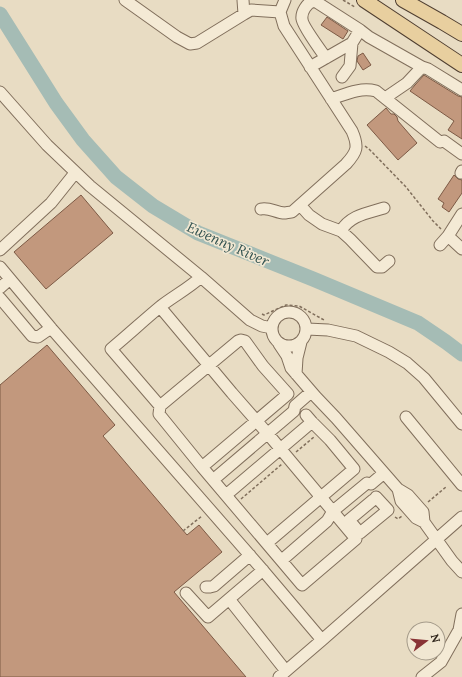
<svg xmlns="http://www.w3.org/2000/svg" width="462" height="677" font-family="Lora,serif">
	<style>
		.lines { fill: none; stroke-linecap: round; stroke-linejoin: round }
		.river { stroke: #a5bcb5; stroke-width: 15 }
		.building { fill: #c2987d; stroke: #7d5a45 }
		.minor-casing { stroke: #816f5c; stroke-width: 13 }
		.major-casing { stroke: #4f3e30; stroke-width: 16 }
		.path { stroke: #816f5c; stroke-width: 1.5; stroke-dasharray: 3 2; stroke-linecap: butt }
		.minor { stroke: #f4ead5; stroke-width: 11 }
		.major { stroke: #e8cf9f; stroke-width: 14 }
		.labels { text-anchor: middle; stroke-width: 3.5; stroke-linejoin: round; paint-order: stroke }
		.water-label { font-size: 14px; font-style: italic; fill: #2f504e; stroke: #f1e7d2 }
	</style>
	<rect width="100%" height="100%" fill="#e8dcc3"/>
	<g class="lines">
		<!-- river -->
		<path class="river" d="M0,14l56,89 27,37 33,37 37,29 45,27 115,46 105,44 28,19 16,12"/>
	</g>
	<!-- building -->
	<path class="building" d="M327,17l21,14 -5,8 -22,-14z
		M363,53l8,12 -8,5 -6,-9 1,-5z
		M424,75l34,21 4,1v42l-14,-9 6,-9 -44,-30 5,-6z
		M386,108l5,6h3l3,3 1,4 19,22 -19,17 -31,-35z
		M454,175l4,4 4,1v13l-13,19 -7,-5 2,-4 -6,-4z
		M81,195l32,38 -67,56 -32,-37z
		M47,345l68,80 -12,11 84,99 12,-10 23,27 -48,40 72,85h-246v-292z"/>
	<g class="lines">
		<defs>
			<path id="minor" d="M125,0l52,37 13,7 7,-1 47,-29 7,-4 29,2
				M243,0l1,14
				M360,30l9,7 53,30 -15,16 -22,15
				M310,67l42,-24 8,-13 -42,-27 -5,-2c-6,2 -12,11 -11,18 0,6 19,32 24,39
				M422,67l6,2 34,21
				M342,77l8,-11 2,-23
				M0,92l47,53 43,41 111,91 49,43 12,6 10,2
				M331,99c15,-5 29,-12 45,-8l64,51 4,-1 18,13
				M461,173l1,-2
				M300,205l9,10 13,9 19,7 9,8 27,28h5l7,-6
				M261,209c9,-2 15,4 24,4 0,0 6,-1 7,-1l54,-48c11,-12 13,-17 6,-33l-68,-105 -4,-14 5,-12
				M341,231c9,-16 27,-18 43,-23
				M448,236l14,13
				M440,245l8,-9 14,-22
				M0,250l51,-47 24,-30
				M0,267l51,61 210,240 61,72
				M0,288l10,-9
				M0,298l32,38 6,1 13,-9
				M160,307l72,86 36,41 88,105 -54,46 -100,-118
				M272 329a17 17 0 1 1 34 0a17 17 0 1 1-34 0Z
				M307,329l21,1 28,6 33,16 18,11 17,15 38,46
				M241,340l4,1 18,25 25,28 -86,73 -43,-53 1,-8 78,-65z
				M279,344l8,12 4,12 25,29 20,21 62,71 10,6 15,17 1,10 -8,-4 -15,-17 -3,-12
				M296,374l1,-16 4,-16
				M160,406l-49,-57c17,-14 33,-29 50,-43 13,-10 28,-18 40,-29
				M406,417l56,68
				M213,480l81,-69 1,-5 16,-14
				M226,495l86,-73 -6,-7
				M373,500l-24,20 11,13 28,-23 -12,-13
				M424,522l28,39 10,11
				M267,543l87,-74 -24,-29 -18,-18
				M282,560l45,-39 6,-10 34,-28 4,1 13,-11
				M206,587h4l4,-1 36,-31
				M186,593l22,24 55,-47
				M229,599l57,72
				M279,677l43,-37 140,-123
				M422,677l19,-15 18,-32 3,-16"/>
			<path id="major" d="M364,0l98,65
				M403,0l39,22 20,12"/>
		</defs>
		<!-- minor casing -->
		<use href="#minor" class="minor-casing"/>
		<!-- major casing -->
		<use href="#major" class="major-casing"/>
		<!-- path -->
		<path class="path" d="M343,0l12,7
			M365,146l4,3 37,38 27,34 8,8
			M262,314l2,1 22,-10 13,1 25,14
			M296,452l18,-15
			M241,499l41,-35
			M428,502l18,-15
			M395,517l3,2 4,-3
			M183,531l19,-15"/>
		<!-- minor -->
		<use href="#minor" class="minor"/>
		<!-- major -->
		<use href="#major" class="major"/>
	</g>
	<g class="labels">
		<!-- water labels -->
		<g class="water-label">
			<text transform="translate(228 244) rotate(24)" y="5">Ewenny River</text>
		</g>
	</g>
	<!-- north arrow -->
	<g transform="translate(426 641) rotate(74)"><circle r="19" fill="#f1e7d2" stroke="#a59b8a"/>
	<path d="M0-3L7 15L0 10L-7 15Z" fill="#893335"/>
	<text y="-6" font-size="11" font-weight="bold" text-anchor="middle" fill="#32281e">N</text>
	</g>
</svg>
